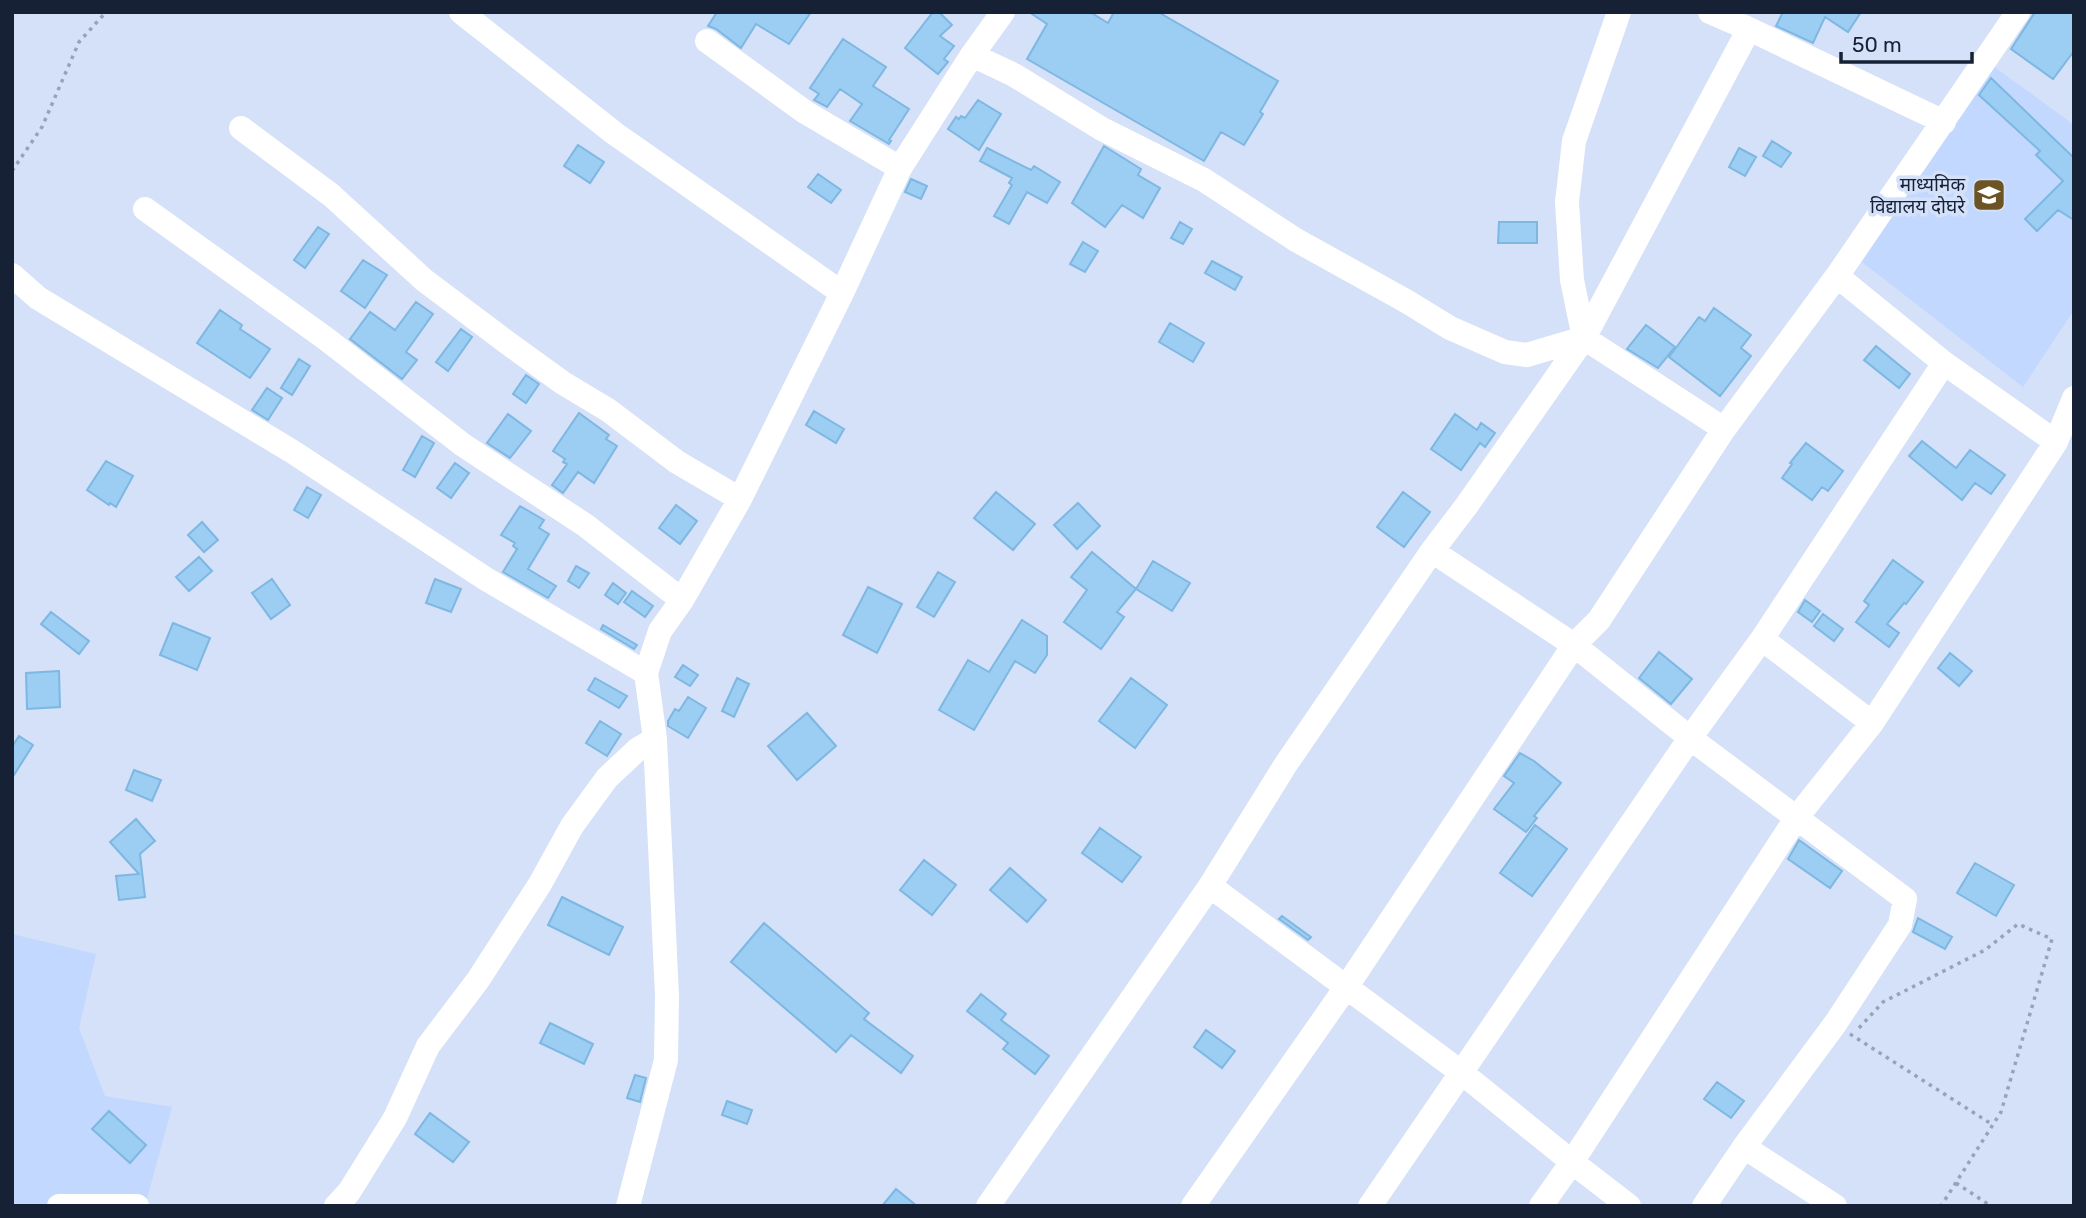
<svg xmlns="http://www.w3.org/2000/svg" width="2086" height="1218" font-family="Rubik,'Noto Sans Devanagari',sans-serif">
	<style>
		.built { fill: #c2d8fe }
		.building { fill: #9ccdf2; stroke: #7db7e2; stroke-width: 2 }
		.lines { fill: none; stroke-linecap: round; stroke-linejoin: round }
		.path { stroke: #96a3b9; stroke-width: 3.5; stroke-dasharray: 3.5 5; stroke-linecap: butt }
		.minor { stroke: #fff; stroke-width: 24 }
		.labels { text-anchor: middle; stroke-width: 7; stroke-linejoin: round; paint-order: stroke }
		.poi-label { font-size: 19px; fill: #162136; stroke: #d4e1f8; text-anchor: end }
	</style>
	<rect width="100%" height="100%" fill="#d4e1f8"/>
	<!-- built -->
	<path class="built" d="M1993,66l77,56 4,6v182l-51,77 -161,-125 103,-159z
		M12,934l84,20 -17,74 26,68 67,11 -27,99h-133z"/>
	<!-- building -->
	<path class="building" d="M717,12h94l-22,32 -33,-20 -15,24 -25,-19 -8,-3z
		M933,12h6l13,13 -12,11 14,10 -10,13 4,3 -10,12 -33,-26z
		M1029,12h61l18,11 6,-11h44l120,69 -18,31 3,2 -19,31 -23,-13 -17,29 -177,-102 20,-35z
		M1783,12h78l-13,20 -23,-15 -12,26 -37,-17z
		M2035,12h39v39l-21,28 -42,-30z
		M843,39l43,28 -13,19 36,23 -20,31 2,1 -2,3 -39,-23 12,-17 -22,-15 -13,18 -13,-7 5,-6 -9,-6z
		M1991,78l83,80v62l-16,-10 -21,21 -12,-12 38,-38 -27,-26 4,-4 -61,-56z
		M978,100l23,14 -22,36 -31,-21 8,-12 3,2 2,-3 4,2z
		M1772,141l19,12 -10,14 -18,-11z
		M578,145l26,17 -14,21 -26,-17z
		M1104,146l37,23 -3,6 22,13 -17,30 -21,-13 -17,22 -33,-24z
		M987,148l44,22 3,-4 26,16 -13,21 -20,-11 -18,32 -15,-8 18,-31 -3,-2 3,-5 -32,-17z
		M1739,148l17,9 -11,19 -16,-9z
		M818,174l23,16 -10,13 -23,-16z
		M911,179l16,7 -6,13 -16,-7z
		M1180,222l12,7 -9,15 -12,-6z
		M1499,222h38v21h-39z
		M318,227l11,7 -24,34 -11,-8z
		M1083,242l15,9 -13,21 -15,-8z
		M363,260l24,15 -22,33 -24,-17z
		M1212,261l30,16 -7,13 -30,-17z
		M416,302l17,12 -27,38 11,8 -15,19 -52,-40 20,-27 25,18z
		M1714,308l37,27 -10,13 10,8 -31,40 -51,-39 30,-40 6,4z
		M220,310l22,15 -2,4 30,20 -20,29 -53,-35z
		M1170,323l34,20 -11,19 -34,-20z
		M1646,325l29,22 -17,21 -31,-19z
		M461,329l11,8 -24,34 -12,-9z
		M1876,346l34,28 -11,14 -35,-28z
		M299,359l11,7 -18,29 -11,-7z
		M526,375l13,9 -13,19 -13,-9z
		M267,388l15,10 -14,22 -16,-10z
		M814,411l30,18 -8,14 -30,-18z
		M579,413l30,22 -3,4 11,7 -23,37 -16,-11 -15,21 -11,-8 15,-21 -4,-2 2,-3 -12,-8z
		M508,414l23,17 -21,27 -23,-15z
		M1455,414l22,16 4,-7 14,10 -10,14 -5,-4 -19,27 -30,-21z
		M422,436l12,7 -19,34 -12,-7z
		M1922,441l34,27 14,-18 35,25 -14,19 -16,-11 -13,17 -53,-44z
		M1806,443l37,28 -15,20 -6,-4 -10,13 -30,-22 10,-14 -2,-1z
		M106,461l27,15 -17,31 -6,-4 -1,2 -22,-15z
		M455,463l14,10 -18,25 -14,-10z
		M307,487l14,8 -13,23 -14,-8z
		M996,492l39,32 -22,26 -39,-32z
		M1403,492l27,20 -26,35 -27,-20z
		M1078,503l22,23 -23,23 -23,-24z
		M676,505l21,16 -17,23 -21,-16z
		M520,506l24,14 -5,8 10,6 -21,35 28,17 -8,12 -45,-26 14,-23 -4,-3 2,-3 -14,-8z
		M202,522l16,18 -14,12 -16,-17z
		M1092,552l44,37 -19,23 7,5 -23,32 -37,-27 23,-32 -16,-13z
		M199,557l13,14 -23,20 -13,-14z
		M1893,560l30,22 -17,22 -2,-1 -17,21 12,9 -10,14 -33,-25 13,-17 -5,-4z
		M1153,561l37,22 -18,28 -36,-22z
		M576,566l13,7 -10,15 -11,-7z
		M938,572l17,10 -21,35 -17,-10z
		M272,579l18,26 -19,14 -19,-26z
		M435,579l26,10 -10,23 -25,-9z
		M613,583l13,10 -8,11 -13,-9z
		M868,587l34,17 -25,49 -34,-18z
		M632,591l21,15 -8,11 -21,-15z
		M1805,600l15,11 -8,11 -14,-10z
		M51,612l38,29 -10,13 -38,-30z
		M1823,614l20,15 -9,12 -20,-15z
		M1022,620l25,16v19l-12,18 -20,-12 -41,69 -35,-20 29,-50 21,12z
		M173,623l37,15 -13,32 -37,-15z
		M603,625l34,20 -3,4 -33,-20z
		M1659,652l33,27 -21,25 -32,-26z
		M1950,653l22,18 -13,15 -21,-18z
		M683,665l15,10 -8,11 -15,-9z
		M59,671l1,36 -33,2 -1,-36z
		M595,678l32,18 -8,12 -31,-18z
		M737,678l12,6 -15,33 -12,-6z
		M1131,678l36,27 -32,43 -36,-27z
		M688,697l18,11 -18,30 -20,-12v-5l7,-12 4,2z
		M807,713l29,33 -39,34 -29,-34z
		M600,721l21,13 -14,22 -21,-13z
		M19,736l14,9 -21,33v-31z
		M1520,753l14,8 27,22 -27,33 3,2 -11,14 -32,-23 20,-26 -10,-7z
		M134,770l27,10 -9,21 -26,-11z
		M136,819l19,22 -15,13 5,43 -26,3 -3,-24 23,-2 -29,-32z
		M1535,825l32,24 -35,47 -32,-23z
		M1100,828l41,29 -19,25 -40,-29z
		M1799,840l43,31 -12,17 -42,-29z
		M924,860l32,25 -24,30 -32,-25z
		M1975,863l39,22 -18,31 -39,-23z
		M1010,868l36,32 -19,22 -37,-32z
		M562,897l61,30 -14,28 -61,-30z
		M1282,916l29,21 -3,3 -29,-21z
		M1918,918l34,19 -7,12 -32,-17z
		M764,923l105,90 -5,6 49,37 -12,17 -50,-38 -15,17 -105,-90z
		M981,994l25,20 -5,6 48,36 -14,18 -32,-25 5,-6 -41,-32z
		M550,1023l43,21 -9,20 -44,-21z
		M1206,1030l29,21 -13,17 -28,-21z
		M635,1075l11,3 -6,24 -13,-4z
		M1717,1082l27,19 -13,17 -27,-19z
		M727,1101l25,9 -5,14 -25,-9z
		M109,1111l37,34 -16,18 -38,-34z
		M430,1113l39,29 -16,20 -38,-28z
		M896,1189l21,17h-35z"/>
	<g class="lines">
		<!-- path -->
		<path class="path" d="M12,171l30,-44 37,-85 27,-30
			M1859,1028l24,-26 102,-52 33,-26 34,15 -51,173 -60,94
			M1850,1034l143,91
			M1956,1183l35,23"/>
		<!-- minor -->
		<path class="minor" d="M461,12l153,121 228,160
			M1710,12l39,17 195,93
			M707,41l98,71 95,56
			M972,55l42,20 88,54 102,51 92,60 110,61 44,27 55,24 22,3 57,-17 140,91
			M241,128l90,67 93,85 81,61 58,42 45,27 69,52 63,37
			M145,209l180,129 138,107 122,80 97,75
			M12,275l26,23 255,154 193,127 160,94
			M1837,276l107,87 112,79
			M1584,338l-12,-58 -5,-78 7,-61 45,-129
			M1432,551l142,94 116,93 215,161 -5,26 -65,99 -91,123 -40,59
			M1762,639l110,84
			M1210,886l252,187 110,89 57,44
			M1744,1147l91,59
			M59,1206h78
			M336,1206l13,-14 46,-74 33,-72 50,-66 62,-96 32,-58 35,-48 31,-29 17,-10
			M628,1206l38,-146 1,-64 -12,-257 -9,-66 14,-42 22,-31 58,-101 102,-206 58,-125 72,-113 31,-43
			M988,1206l222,-320 76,-122 146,-213 35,-46 117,-167 165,-309
			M1193,1206l154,-220 227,-341 25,-25 125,-191 113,-153 181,-264
			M1370,1206l320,-468 72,-99 182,-276
			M1541,1206l31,-44 225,-345 75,-94 184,-281 18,-44"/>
	</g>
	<!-- icons -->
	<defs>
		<symbol id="school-square" viewBox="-11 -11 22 22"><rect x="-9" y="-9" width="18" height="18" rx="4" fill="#6d5425" stroke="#d4e1f8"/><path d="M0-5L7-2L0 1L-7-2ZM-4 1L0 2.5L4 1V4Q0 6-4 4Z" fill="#fff"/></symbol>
	</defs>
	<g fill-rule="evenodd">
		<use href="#school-square" x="1970" y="176" width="38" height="38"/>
	</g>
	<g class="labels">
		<!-- poi labels -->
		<g class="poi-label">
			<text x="1965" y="191">माध्यमिक<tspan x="1965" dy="22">विद्यालय दोघरे</tspan></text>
		</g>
	</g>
	<!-- border -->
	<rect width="2086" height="1218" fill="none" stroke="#162136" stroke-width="28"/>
	<!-- scale -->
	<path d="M1841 52v10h131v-10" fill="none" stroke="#162136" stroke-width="3.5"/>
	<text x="1852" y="52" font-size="21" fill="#162136" stroke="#d4e1f8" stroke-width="5" paint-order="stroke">50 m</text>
</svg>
